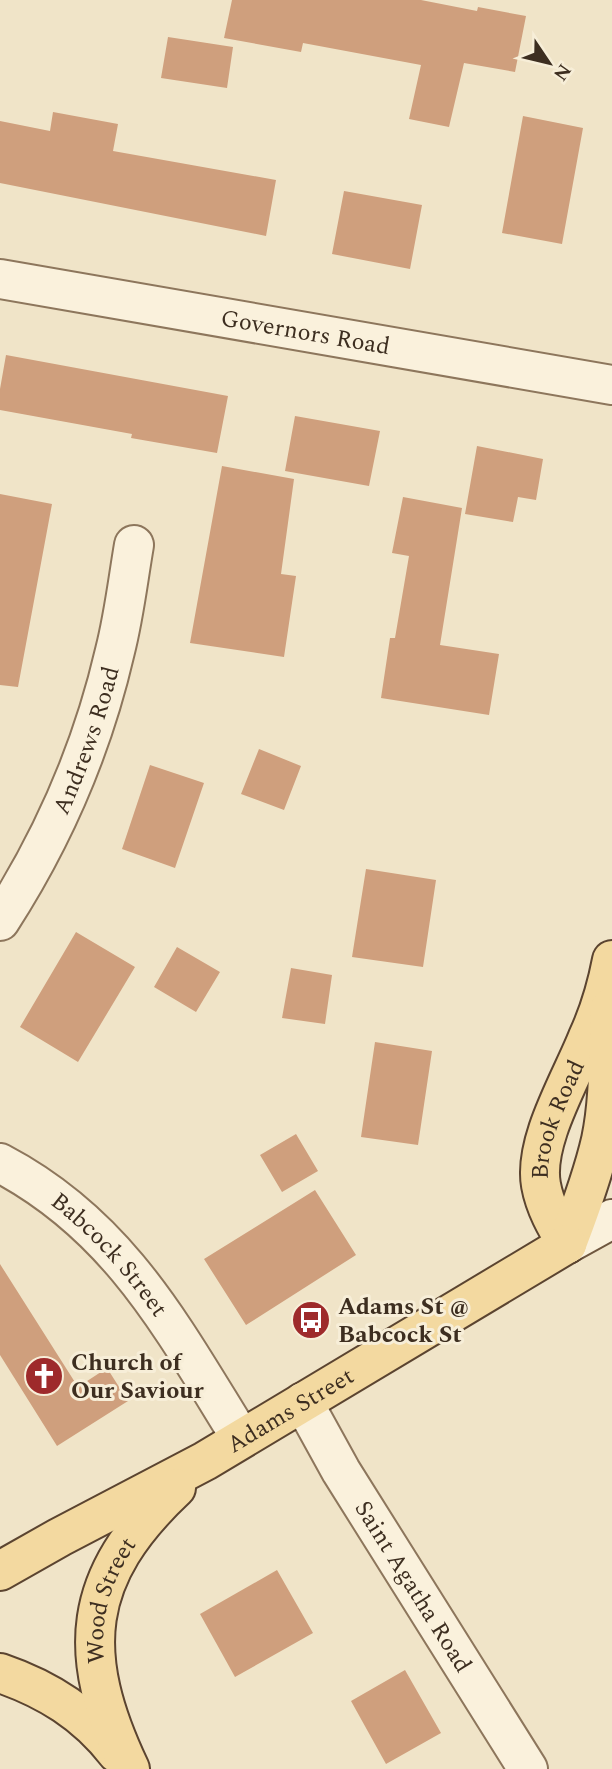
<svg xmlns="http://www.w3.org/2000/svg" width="612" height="1769" font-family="Spectral,serif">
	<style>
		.building { fill: #cf9f7d }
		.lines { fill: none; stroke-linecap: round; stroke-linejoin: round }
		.street-casing { stroke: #8d765c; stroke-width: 42 }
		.secondary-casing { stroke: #6f573f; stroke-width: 42 }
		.primary-casing { stroke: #5b4430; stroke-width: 42 }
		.street { stroke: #faf1dc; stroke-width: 38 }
		.secondary { stroke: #faf1dc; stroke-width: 38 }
		.primary { stroke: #f3d9a0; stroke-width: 38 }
		.labels { text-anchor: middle; stroke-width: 6; stroke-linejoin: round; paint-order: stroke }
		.street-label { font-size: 24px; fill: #3d2e20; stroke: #f7eed8 }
		.poi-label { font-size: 24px; font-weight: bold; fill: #3d2e20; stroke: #f7eed8; text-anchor: start }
	</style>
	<rect width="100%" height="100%" fill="#f0e4c8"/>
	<!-- building -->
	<path class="building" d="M232,0h189l56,11 1,-4 48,9 -11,56 -51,-9 -15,64 -40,-8 12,-54 -118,-22 -2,9 -77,-14z
		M168,37l65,10 -6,41 -66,-10z
		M53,112l65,12 -5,27 163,29 -10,56 -266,-53v-62l50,10z
		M523,116l60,12 -21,116 -60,-11z
		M344,191l78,14 -12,64 -78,-15z
		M6,355l222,41 -11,57 -86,-15 1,-4 -132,-24v-21z
		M295,416l85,15 -11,55 -84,-15z
		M477,446l66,13 -7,41 -18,-3 -5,25 -48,-8z
		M222,466l72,13 -13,95 15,2 -12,81 -94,-14z
		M0,494l52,10 -34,183 -18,-2z
		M403,497l59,11 -22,137 59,9 -10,61 -108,-17 9,-60h5l14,-82 -17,-3z
		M259,749l42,17 -17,44 -43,-16z
		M150,765l54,18 -29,85 -53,-19z
		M366,869l70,11 -13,87 -71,-10z
		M76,932l59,35 -57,95 -58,-35z
		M177,947l43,25 -24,40 -42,-25z
		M291,968l41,7 -7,49 -43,-6z
		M375,1042l57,9 -14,94 -57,-8z
		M296,1134l22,37 -36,21 -22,-37z
		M315,1190l41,65 -110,70 -42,-66z
		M0,1264l78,123 29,-19 21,33 -71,45 -57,-91z
		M277,1570l36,63 -78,44 -35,-63z
		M405,1670l36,63 -55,31 -35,-63z"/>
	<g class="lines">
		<defs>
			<g id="street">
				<path id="s1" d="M0,279l612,106"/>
				<path id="s2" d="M0,921c53,-82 93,-175 115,-270 9,-35 13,-71 19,-106"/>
				<path id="s3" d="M0,1163c120,63 173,166 241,275"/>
				<path id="s4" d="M303,1402l38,69 187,298"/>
			</g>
			<path id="secondary" d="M567,1244l45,-25"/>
			<g id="primary">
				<path id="s5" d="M567,1244c-11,-18 -22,-37 -26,-59 -8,-44 31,-107 47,-148 11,-24 19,-51 24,-77"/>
				<path d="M567,1244c13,-34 26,-69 34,-104 9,-43 7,-88 9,-132"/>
				<path id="s6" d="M0,1571l60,-34 145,-76 362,-217"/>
				<path d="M0,1673c47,16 86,40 117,80"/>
				<path id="s7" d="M130,1769c-55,-116 -49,-192 46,-281"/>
			</g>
		</defs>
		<!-- street casing -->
		<use href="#street" class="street-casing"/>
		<!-- secondary casing -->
		<use href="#secondary" class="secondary-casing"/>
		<!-- primary casing -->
		<use href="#primary" class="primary-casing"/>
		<!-- street -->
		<use href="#street" class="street"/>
		<!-- secondary -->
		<use href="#secondary" class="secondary"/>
		<!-- primary -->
		<use href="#primary" class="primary"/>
	</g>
	<!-- icons -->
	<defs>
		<symbol id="bus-disc" viewBox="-11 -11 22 22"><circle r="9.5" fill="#9e2a2b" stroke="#f7eed8"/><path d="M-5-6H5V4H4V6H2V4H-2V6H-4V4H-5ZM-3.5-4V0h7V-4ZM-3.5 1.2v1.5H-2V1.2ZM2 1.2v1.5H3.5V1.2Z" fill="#fff"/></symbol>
		<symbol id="church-disc" viewBox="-11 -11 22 22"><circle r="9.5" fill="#9e2a2b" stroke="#f7eed8"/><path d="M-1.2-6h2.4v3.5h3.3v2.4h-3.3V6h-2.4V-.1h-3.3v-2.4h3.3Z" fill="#fff"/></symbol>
	</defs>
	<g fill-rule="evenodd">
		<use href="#bus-disc" x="289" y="1298" width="44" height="44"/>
		<use href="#church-disc" x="22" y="1354" width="44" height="44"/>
	</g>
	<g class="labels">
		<!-- street labels -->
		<g class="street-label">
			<text dy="8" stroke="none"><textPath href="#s1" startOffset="310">Governors Road</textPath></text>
			<text dy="8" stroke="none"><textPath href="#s2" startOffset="201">Andrews Road</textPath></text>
			<text dy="8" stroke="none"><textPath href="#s5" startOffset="133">Brook Road</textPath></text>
			<text dy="8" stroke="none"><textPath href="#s3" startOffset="144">Babcock Street</textPath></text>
			<text dy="8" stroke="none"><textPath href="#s6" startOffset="332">Adams Street</textPath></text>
			<text dy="8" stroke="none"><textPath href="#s4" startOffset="215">Saint Agatha Road</textPath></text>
			<text dy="8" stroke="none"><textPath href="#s7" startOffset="177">Wood Street</textPath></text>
		</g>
		<!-- poi labels -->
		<g class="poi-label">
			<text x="338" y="1314">Adams St @<tspan x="338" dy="28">Babcock St</tspan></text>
			<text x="71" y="1370">Church of<tspan x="71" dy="28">Our Saviour</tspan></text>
		</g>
	</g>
	<!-- north arrow -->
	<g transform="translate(549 63) rotate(125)" stroke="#f7eed8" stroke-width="5" paint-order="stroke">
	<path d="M0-5L12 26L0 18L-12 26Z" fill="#3d2e20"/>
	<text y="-10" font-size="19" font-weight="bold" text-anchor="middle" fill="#3d2e20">N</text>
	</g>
</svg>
